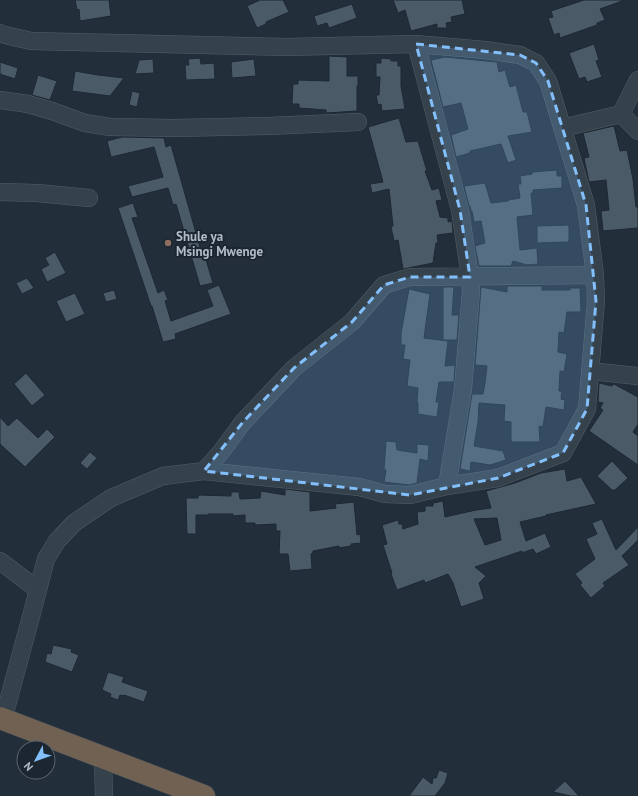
<svg xmlns="http://www.w3.org/2000/svg" width="638" height="796" font-family="'PT Sans',sans-serif">
	<style>
		.building { fill: #4a5a67; stroke: #1d2832; fill-rule: evenodd }
		.lines { fill: none; stroke-linecap: round; stroke-linejoin: round }
		.minor-casing { stroke: #535f69; stroke-width: 18 }
		.highway-casing { stroke: #404c56; stroke-width: 23 }
		.minor { stroke: #35414b; stroke-width: 17 }
		.highway { stroke: #716152; stroke-width: 22 }
		.marked { fill: #83bffa; fill-opacity: 0.2; stroke: #83bffa; stroke-width: 3; stroke-dasharray: 8 5; stroke-linejoin: round }
		.education-dot { fill: #8d6e63; stroke: #1b2630; stroke-width: 1.5 }
		.labels { text-anchor: middle; stroke-width: 4; stroke-linejoin: round; paint-order: stroke }
		.poi-label { font-size: 13px; font-weight: bold; fill: #b0bcc7; stroke: #1b2630; text-anchor: start }
	</style>
	<rect width="100%" height="100%" fill="#222f3b"/>
	<!-- building -->
	<path class="building" d="M75,0h34l2,16 -31,5 -1,-12 -2,1z
		M260,0h23l6,12 -23,10v2l-9,4 -10,-22z
		M393,0h69l3,14 -14,3 1,5 -6,1 1,5h-10v-4l-26,7 -6,-21 -7,3z
		M584,0h37l1,1 -22,8 5,11 -8,3v2l-37,13 -1,-5 -5,2 -6,-17 5,-1 -2,-6z
		M352,4l5,14 -28,10 -2,-5 -10,3 -3,-10z
		M594,44l5,16 -3,1 6,16 -15,5 -2,-5 -6,2 -10,-26z
		M329,56l18,1v19h11v10h-1v25l-31,2v-3l-27,-2v-4h-7l1,-20h5v-4l31,1z
		M445,57l52,5 2,10 6,-2 5,17 6,-2 7,27h4l5,20 -24,4 8,24 -8,3 -7,-19 -31,7v2l-14,4 -5,-22 17,-6 -7,-26 -18,4 -12,-47z
		M200,58l1,6 13,-1 1,16 -29,1 -1,-15h4l-1,-6z
		M381,58l10,1v2h7v5h3v20l4,23 -23,2 -1,-7 -3,1 -2,-10h3l1,-18h-4v-14h5z
		M153,59l1,14 -19,1 4,-14z
		M254,59l2,17 -24,2 -1,-16z
		M0,62l18,6 -3,11 -15,-5z
		M75,71l23,4 26,3 -14,18 -38,-5z
		M38,75l19,6 -7,19 -18,-5z
		M132,91l8,2 -3,14 -8,-2z
		M399,118l7,24 12,-1 9,30h-2l7,19 7,-2 3,12 -6,1 4,16 8,1v4l4,-1 1,12 -16,2 1,8h-2l-3,20 -30,6 -5,-29 -4,1 -3,-14 2,-1 -4,-37 -17,4 -2,-9 13,-2 -15,-55z
		M614,126l6,25 7,-1 6,29 3,28h2v21l-35,3 -2,-20 8,-1 -3,-30 -17,2 -5,-24 5,-1 -6,-24z
		M122,137l42,1 2,9 5,-2 31,109 2,-1 9,30 -13,3 -24,-82 -3,1 -5,-17 -36,9 -4,-11 35,-9 -9,-30 -43,10 -4,-16z
		M557,170v6h5v12l-29,2v3h-2l2,22 -16,2 3,33 17,-2 1,16 -11,1 -14,-4 -2,5h-32l-4,-20 10,-3 -4,-22 -7,1 -2,-11h-1l-1,-5h-1l-5,-20 21,-3 6,20 17,-2v-1l12,-2 -2,-14h3l-1,-8 12,-2v-2z
		M133,203l5,14 -6,1 26,75 6,-3 4,10 -3,1 6,20 42,-15 -6,-16 12,-5 12,29 -56,20 1,5 -13,3 -11,-36h-1l-33,-98z
		M569,225v17l-32,1v-17z
		M55,252l11,21 -19,9 -6,-13 8,-4 -4,-7z
		M27,278l7,10 -12,6 -6,-11z
		M507,286h35v4h28v-2h10l1,24h-14l-3,21 -5,-1 -1,20 9,2 -3,18 -4,-1 -1,20h3l-1,8 4,1 -1,10 -18,-3 -3,20 -4,-1 1,16h-29v-20l-7,-1 1,-16 -26,-2 -1,19 -4,24 29,5 3,9 -16,5 -19,-3 -1,9 -10,-2 12,-75h11l2,-11 2,-17 -12,-1 6,-78 26,5z
		M443,287h11l-2,28h7l-2,25h-14z
		M409,289l21,5 -6,44 24,3 -3,25 10,-1 -1,17h-15l-3,20h3l-2,15 -19,-3v-11h-1l1,-15 -11,-2 3,-26 -7,-1 2,-14h-4v-12z
		M114,290l3,9 -11,3 -3,-9z
		M75,293l10,21 -19,8 -10,-21z
		M26,373l19,22 -13,11 -18,-22z
		M599,383l13,3 2,-2 24,13v27l-5,8 5,4v29l-49,-34 14,-21 -3,-2 3,-5 -5,-1z
		M0,417l8,9 9,-8 21,20 9,-9 8,8 -30,30 -25,-23z
		M386,441l10,1 1,8 20,3v-9l12,1 -1,16 -8,-2 -3,24 -8,2 -25,-3 2,-12h-2z
		M90,452l7,6 -10,11 -7,-6z
		M612,461l16,17 -13,12h-3l-15,-14z
		M565,469l2,12 14,-4 15,27 -50,11v1l-26,6 6,19 19,-8 6,14 -15,7 -3,-5 -11,4v-2l-47,16 11,9 -7,7 5,16 -23,8 -8,-24 -5,-9 -23,9 -1,-3 -27,10 -6,-16 1,-1 -9,-28 4,-1 -5,-19 16,-5 1,4h3l1,5 15,-5 -1,-12 8,-1v-5h8v-3l10,-2 2,16 31,-7 15,-2 -5,-17 29,-8 26,-10zM497,518l4,22 -16,5 -11,-26z
		M285,489l25,3v19l26,-3 -1,-4 19,-2 3,33 3,-1 1,9 -10,1v2l-12,2v-2l-26,5v2l-2,1 1,15 -22,2 -2,-17h-9l1,-23h-4v-7l-21,1v-2h-10v-8l-12,1v-2h-25v1h-12v19h-9l-1,-36h12v-3l33,1v-4h8l1,7 20,-1 1,-7 24,4z
		M602,519l14,31 22,-23v13l-16,16 7,9 -26,18 2,3 -14,12 -11,-13 2,-2 -7,-9 20,-15 -9,-20 11,-5 -5,-11z
		M53,645l19,4 -1,3 8,3 -7,17 -27,-10 2,-9 4,1z
		M108,672l16,5 -2,5 26,9 -4,11 -20,-7v1l-4,-1 -2,5 -8,-3 1,-3 -9,-4z
		M439,770l9,3 -3,10 -10,13h-26l14,-19 9,7 1,-6h3z
		M565,781l14,15h-8l-18,-4z"/>
	<g class="lines">
		<defs>
			<path id="minor" d="M0,33l5,2 26,6 255,6 130,-3 69,6 35,5 16,8 12,18 38,124 9,70 1,26 -9,108 -24,44 -65,25 -51,8 -37,9 -25,-1 -26,-7 -155,-16 -41,5 -52,22 -37,25 -17,18 -11,18 -14,54 -29,107
				M416,44l44,166 10,67 1,14 -8,98 -16,97
				M0,100l28,4 24,7 33,12 25,4 65,1 93,-2 90,-4
				M621,114l17,-34
				M562,128l59,-14 17,17
				M0,192l37,1 52,5
				M590,371l48,5
				M204,471l17,-19 22,-30 51,-54 58,-46 32,-37 26,-8 185,-2
				M0,561l38,29
				M103,758l1,38"/>
			<path id="highway" d="M0,718l204,78"/>
		</defs>
		<!-- minor casing -->
		<use href="#minor" class="minor-casing"/>
		<!-- highway casing -->
		<use href="#highway" class="highway-casing"/>
		<!-- minor -->
		<use href="#minor" class="minor"/>
		<!-- highway -->
		<use href="#highway" class="highway"/>
	</g>
	<!-- marked area -->
	<path class="marked" d="M416,44l104,11 16,8 12,18 38,124 10,96 -9,108 -24,44 -65,25 -88,17 -206,-24 39,-49 51,-54 58,-46 32,-37 26,-8h60l-10,-67z"/>
	<!-- markers -->
	<circle class="education-dot" cx="168" cy="243" r="4"/>
	<g class="labels">
		<!-- poi labels -->
		<g class="poi-label">
			<text x="176" y="241">Shule ya<tspan x="176" dy="15">Msingi Mwenge</tspan></text>
		</g>
	</g>
	<!-- north arrow -->
	<g transform="translate(36 760) rotate(229)"><circle r="19" fill="#1b2630" stroke="#57626c"/>
	<path d="M0-3L7 15L0 10L-7 15Z" fill="#83bffa"/>
	<text y="-6" font-size="11" font-weight="bold" text-anchor="middle" fill="#b0bcc7">N</text>
	</g>
</svg>
